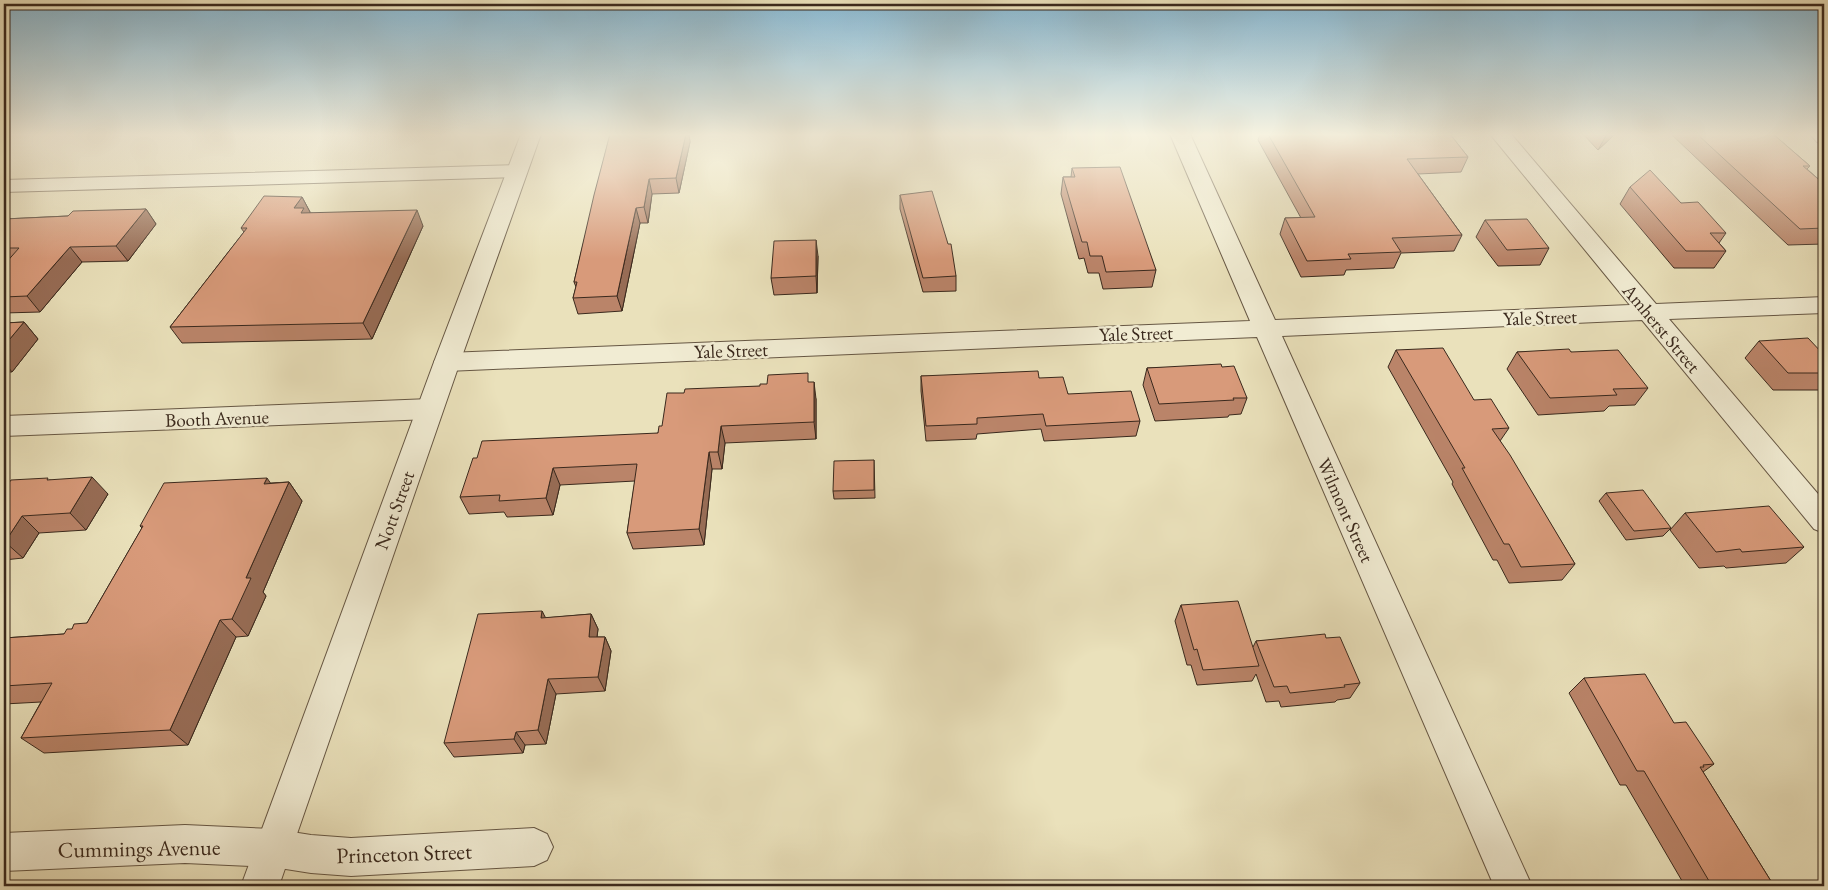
<svg xmlns="http://www.w3.org/2000/svg" width="1828" height="890" font-family="'EB Garamond',serif">
	<style>
		.lines { fill: none; stroke-linecap: round; stroke-linejoin: round }
		.minor-casing { stroke: #665744; stroke-width: 2 }
		.tertiary-casing { stroke: #665744; stroke-width: 2 }
		.minor { fill: #f1ecd3; fill-rule: evenodd }
		.tertiary { fill: #f1ecd3; fill-rule: evenodd }
		.wall { fill: #ba8469; stroke: #3a291d }
		.shaded-wall { fill: #976c55; stroke: #3a291d }
		.building { fill: #d89a7a; stroke: #3a291d }
		.labels { text-anchor: middle; stroke-width: 5; stroke-linejoin: round; paint-order: stroke }
		.street-label { font-size: 19px; fill: #3a291d; stroke: #f1ecd3 }
		.near-street-label { font-size: 22px; fill: #3a291d; stroke: #f1ecd3 }
	</style>
	<rect width="100%" height="100%" fill="#eae1bb"/>
	<filter id="stains"><feTurbulence type="fractalNoise" baseFrequency=".004" numOctaves="4"/><feColorMatrix values="0 0 0 0 .2 0 0 0 0 .09 0 0 0 0 .02 0 0 0 .5 -.17"/></filter>
	<radialGradient id="worn" r=".72"><stop offset=".6" stop-color="#630" stop-opacity="0"/><stop offset="1" stop-color="#630" stop-opacity=".3"/></radialGradient>
	<g class="lines">
		<defs>
			<path id="minor" d="M1170,134h20l85,186 355,-15 -140,-171h21l145,170 168,-7v16l-155,6 155,182v32l-10,-4 -172,-209 -360,16 250,550h-38l-237,-549 -810,34 -9,-3 -4,-6 4,-6 9,-3 803,-32z
				M1810,134h14v10l-7,-2z
				M517,165l7,2 3,4 -3,4 -7,2 -513,15v-12z
				M430,399l9,3 4,7 -4,7 -9,3 -426,17v-20z
				M185,825l88,4 38,6 40,3 183,-10 13,6 6,13 -6,13 -13,6 -183,10 -40,-3 -38,-6 -88,-4 -181,8v-38z"/>
			<path id="tertiary" d="M521,134h20l-81,228 -181,524h-38l193,-524z"/>
		</defs>
		<!-- minor casing -->
		<use href="#minor" class="minor-casing"/>
		<!-- tertiary casing -->
		<use href="#tertiary" class="tertiary-casing"/>
		<!-- minor -->
		<use href="#minor" class="minor"/>
		<!-- tertiary -->
		<use href="#tertiary" class="tertiary"/>
	</g>
	<!-- wall -->
	<path class="wall" d="M610,134h79l1,8 -11,51 -27,1 -4,29h-8l-18,88 -44,3 -5,-16 3,-11 -2,-5z
		M1260,134h190l18,23 -7,15 -43,2 44,61 -8,16 -53,2 -7,15 -48,2 -2,5 -43,2 -21,-43 5,-16h16l-43,-78z
		M1583,134h32l-17,16z
		M1671,134h102l37,32 -3,3 17,15v60l-36,1z
		M1072,168l84,102 -4,17 -49,2 -4,-16h-11l-4,-15 -5,1 -18,-65 2,-17h8z
		M1630,187l51,16 45,30 -7,10 7,8 -12,17h-40l-54,-64z
		M900,195l56,81v15l-33,1 -23,-83z
		M302,197l8,15v1l113,13 -51,113 -190,4 -12,-16 74,-95 -3,-4z
		M146,209l10,15 -28,37 -46,1 -42,50 -36,1v-94l64,-3z
		M1485,220l64,28 -9,17 -42,1 -22,-29z
		M818,256l-1,37 -43,2 -3,-17z
		M24,322l14,17 -26,33h-8v-49z
		M1759,341l65,32v17h-51l-28,-32z
		M1396,350l78,50 35,28 -9,13 75,123 -13,16 -53,3 -12,-23h-4l-41,-76 1,-2 -65,-115z
		M1517,352h54l77,36 -13,17 -26,1 -5,5 -66,4 -31,-46z
		M1222,367l25,31 -6,16 -12,1 -1,2 -73,4 -12,-36 4,-17z
		M921,376l118,2 29,16 72,27 -4,15 -92,5 -3,-12 -64,5 -1,5 -50,2 -5,-50z
		M808,382l8,17v40l-91,4 -3,26h-10l-8,76 -71,4 -6,-16 8,-52 -75,4 -7,30 -46,2 -3,-5 -35,2 -9,-17 198,-64 26,-40z
		M874,460l1,38 -41,1 -1,-8z
		M50,480l58,14 -22,36 -47,3 -16,25 -19,2v-70z
		M289,482l13,19 -39,91 3,4 -18,40 -12,1 -48,108 -144,8 -23,-15 20,-36 -37,2v-66l60,-4 8,-5 15,-6 55,-95 -2,-2 131,-43z
		M1606,493l65,35 -8,8 -37,4 -27,-39z
		M1685,513l119,34 -18,16 -60,5 -2,-2 -25,2 -29,-38z
		M1181,605l72,42 3,-6 70,-3 34,45 -10,15 -13,2 -2,2 -54,5 -2,-6 -13,1 -10,-28 -4,7 -55,4 -6,-20h-4l-12,-44z
		M542,611l3,7 46,-4 7,15 -1,8h8l6,14 -6,40 -49,3 -10,50 -21,1 -2,8 -69,4 -10,-14z
		M1584,678l90,45 40,41 -11,8 71,114h-89l-59,-101h-6l-51,-92z
		M1824,751v8l-4,-5z"/>
	<!-- shaded-wall -->
	<path class="shaded-wall" d="M686,134h3l1,8 -11,51 -3,-15z
		M1607,134h8l-17,16z
		M649,179l3,15 -4,29 -4,-16z
		M302,197l8,15 -2,3 5,8 -19,-15z
		M636,208l4,15 -18,88 -5,-15z
		M146,209l10,15 -28,37 -12,-15z
		M417,210l6,16 -51,113 -9,-16z
		M816,240l2,16 -1,37 -1,-17z
		M70,247l12,15 -42,50 -13,-16z
		M24,322l14,17 -26,33 -8,-10v-16z
		M814,382l2,17v40l-2,-17z
		M721,426l4,17 -3,26 -4,-17z
		M709,452l3,17 -8,76 -5,-16z
		M553,468l7,17 -7,30 -7,-17z
		M92,477l16,17 -22,36 -16,-17z
		M267,478l13,19 -16,-13z
		M289,482l13,19 -39,91 3,4 -18,40 -16,-17 14,-41z
		M22,516l17,17 -16,25 -18,-16z
		M542,611l8,15 -9,-8z
		M591,614l7,15 -3,23 -6,-15z
		M220,620l16,17 -48,108 -18,-15z
		M605,637l6,14 -6,40 -7,-14z
		M548,679l8,15 -10,50 -8,-14z
		M516,732l9,13 -2,8 -9,-14z"/>
	<!-- building -->
	<path class="building" d="M610,134h76l-10,44 -27,1 -5,28 -8,1 -19,88 -44,2 4,-16h-3l20,-87z
		M1268,134h182l18,23 -61,2 55,76 -70,3 9,14 -53,2 3,5 -44,2 -22,-43 30,-1z
		M1697,134h76l37,32h-7l21,18v44l-24,1z
		M1120,167l36,103 -50,2 -4,-16h-12l-3,-14h-5l-19,-65h12l-3,-9z
		M1650,170l31,33 17,-1 28,31h-16l16,18h-40l-56,-64z
		M932,191l16,53h3l5,32 -33,2 -23,-83z
		M264,196l38,1 -8,11h10l-3,5 116,-3 -54,113 -193,4 77,-99h-6z
		M146,209l-30,37 -46,1 -43,49 -23,1v-32l15,-17h-15v-29l64,-3 5,-5z
		M1527,219l22,29 -42,2 -22,-30z
		M816,240v36l-45,2 3,-37z
		M24,322l-20,24v-23z
		M1808,338l16,17v18h-36l-29,-32z
		M1443,348l31,52 17,-1 18,29 -17,1 18,26 65,109 -54,3 -12,-23h-5l-42,-76h3l-69,-118z
		M1569,349l2,3 47,-2 30,38 -35,1 4,6 -67,3 -33,-46z
		M1221,364l1,3 12,-1 13,32h-14l1,2 -75,4 -12,-36z
		M1038,371l1,7 24,-1 5,17 63,-3 9,30 -94,5 -3,-12 -66,4v6l-51,2 -5,-50z
		M808,373v9h6v40l-93,4 -3,26h-9l-10,77 -72,4 10,-69 -84,4 -7,30 -47,3 1,-6 -40,2 13,-39h4l5,-17 176,-8 1,-7h3l5,-33h17l1,-4 75,-3v-2h7l1,-9z
		M874,460v30l-41,1 1,-30z
		M92,477l-22,36 -48,3 -17,26h-1v-52l7,-10 37,-2 -1,2z
		M267,478l-3,6 25,-2 -43,96h5l-19,41 -12,1 -50,110 -149,8 31,-55 -48,3v-48l60,-4 3,-5h5l2,-5 13,-1 56,-97h-3l24,-43z
		M1643,490l28,38 -37,3 -28,-38z
		M1769,506l35,41 -62,5 -2,-3 -24,3 -31,-39z
		M1238,601l21,65 -56,4 -6,-21 -3,1 -13,-45z
		M542,611l-1,7 50,-4 -2,23h16l-7,40 -50,2 -10,51 -22,2 -2,7 -70,4 34,-129z
		M1325,634l1,4 14,-1 20,46 -16,2 1,2 -55,6 -3,-7 -13,1 -18,-46z
		M1645,674l29,49 12,-1 28,42 -11,1 1,2h-4l74,119h-62l-68,-115h-7l-53,-93z"/>
	<!-- sky -->
	<linearGradient id="sky" x2="0" y2="1"><stop stop-color="#88b8d2"/><stop offset="0.52" stop-color="#f6f2e0"/><stop offset="1" stop-color="#f6f2e0" stop-opacity="0"/></linearGradient>
	<rect width="1828" height="259" fill="url(#sky)"/>
	<g class="labels">
		<!-- street labels -->
		<g class="street-label">
			<text transform="translate(1540 317) rotate(-2)" y="7">Yale Street</text>
			<text transform="translate(1662 328) rotate(50)" y="7">Amherst Street</text>
			<text transform="translate(1136 333) rotate(-2)" y="7">Yale Street</text>
			<text transform="translate(731 350) rotate(-2)" y="7">Yale Street</text>
			<text transform="translate(217 418) rotate(-2)" y="7">Booth Avenue</text>
			<text transform="translate(394 510) rotate(-70)" y="7">Nott Street</text>
			<text transform="translate(1346 510) rotate(66)" y="7">Wilmont Street</text>
		</g>
		<!-- near-street labels -->
		<g class="near-street-label">
			<text transform="translate(139 848) rotate(-1)" y="8">Cummings Avenue</text>
			<text transform="translate(404 853) rotate(-2)" y="8">Princeton Street</text>
		</g>
	</g>
	<!-- margin -->
	<rect width="1828" height="890" fill="none" stroke="#eae1bb" stroke-width="20"/>
	<rect x="5" y="5" width="1818" height="880" fill="none" stroke="#3a291d" stroke-width="2.5"/>
	<rect x="10" y="10" width="1808" height="870" fill="none" stroke="#3a291d"/>
	<rect width="100%" height="100%" filter="url(#stains)"/>
	<rect width="100%" height="100%" fill="url(#worn)"/>
</svg>
